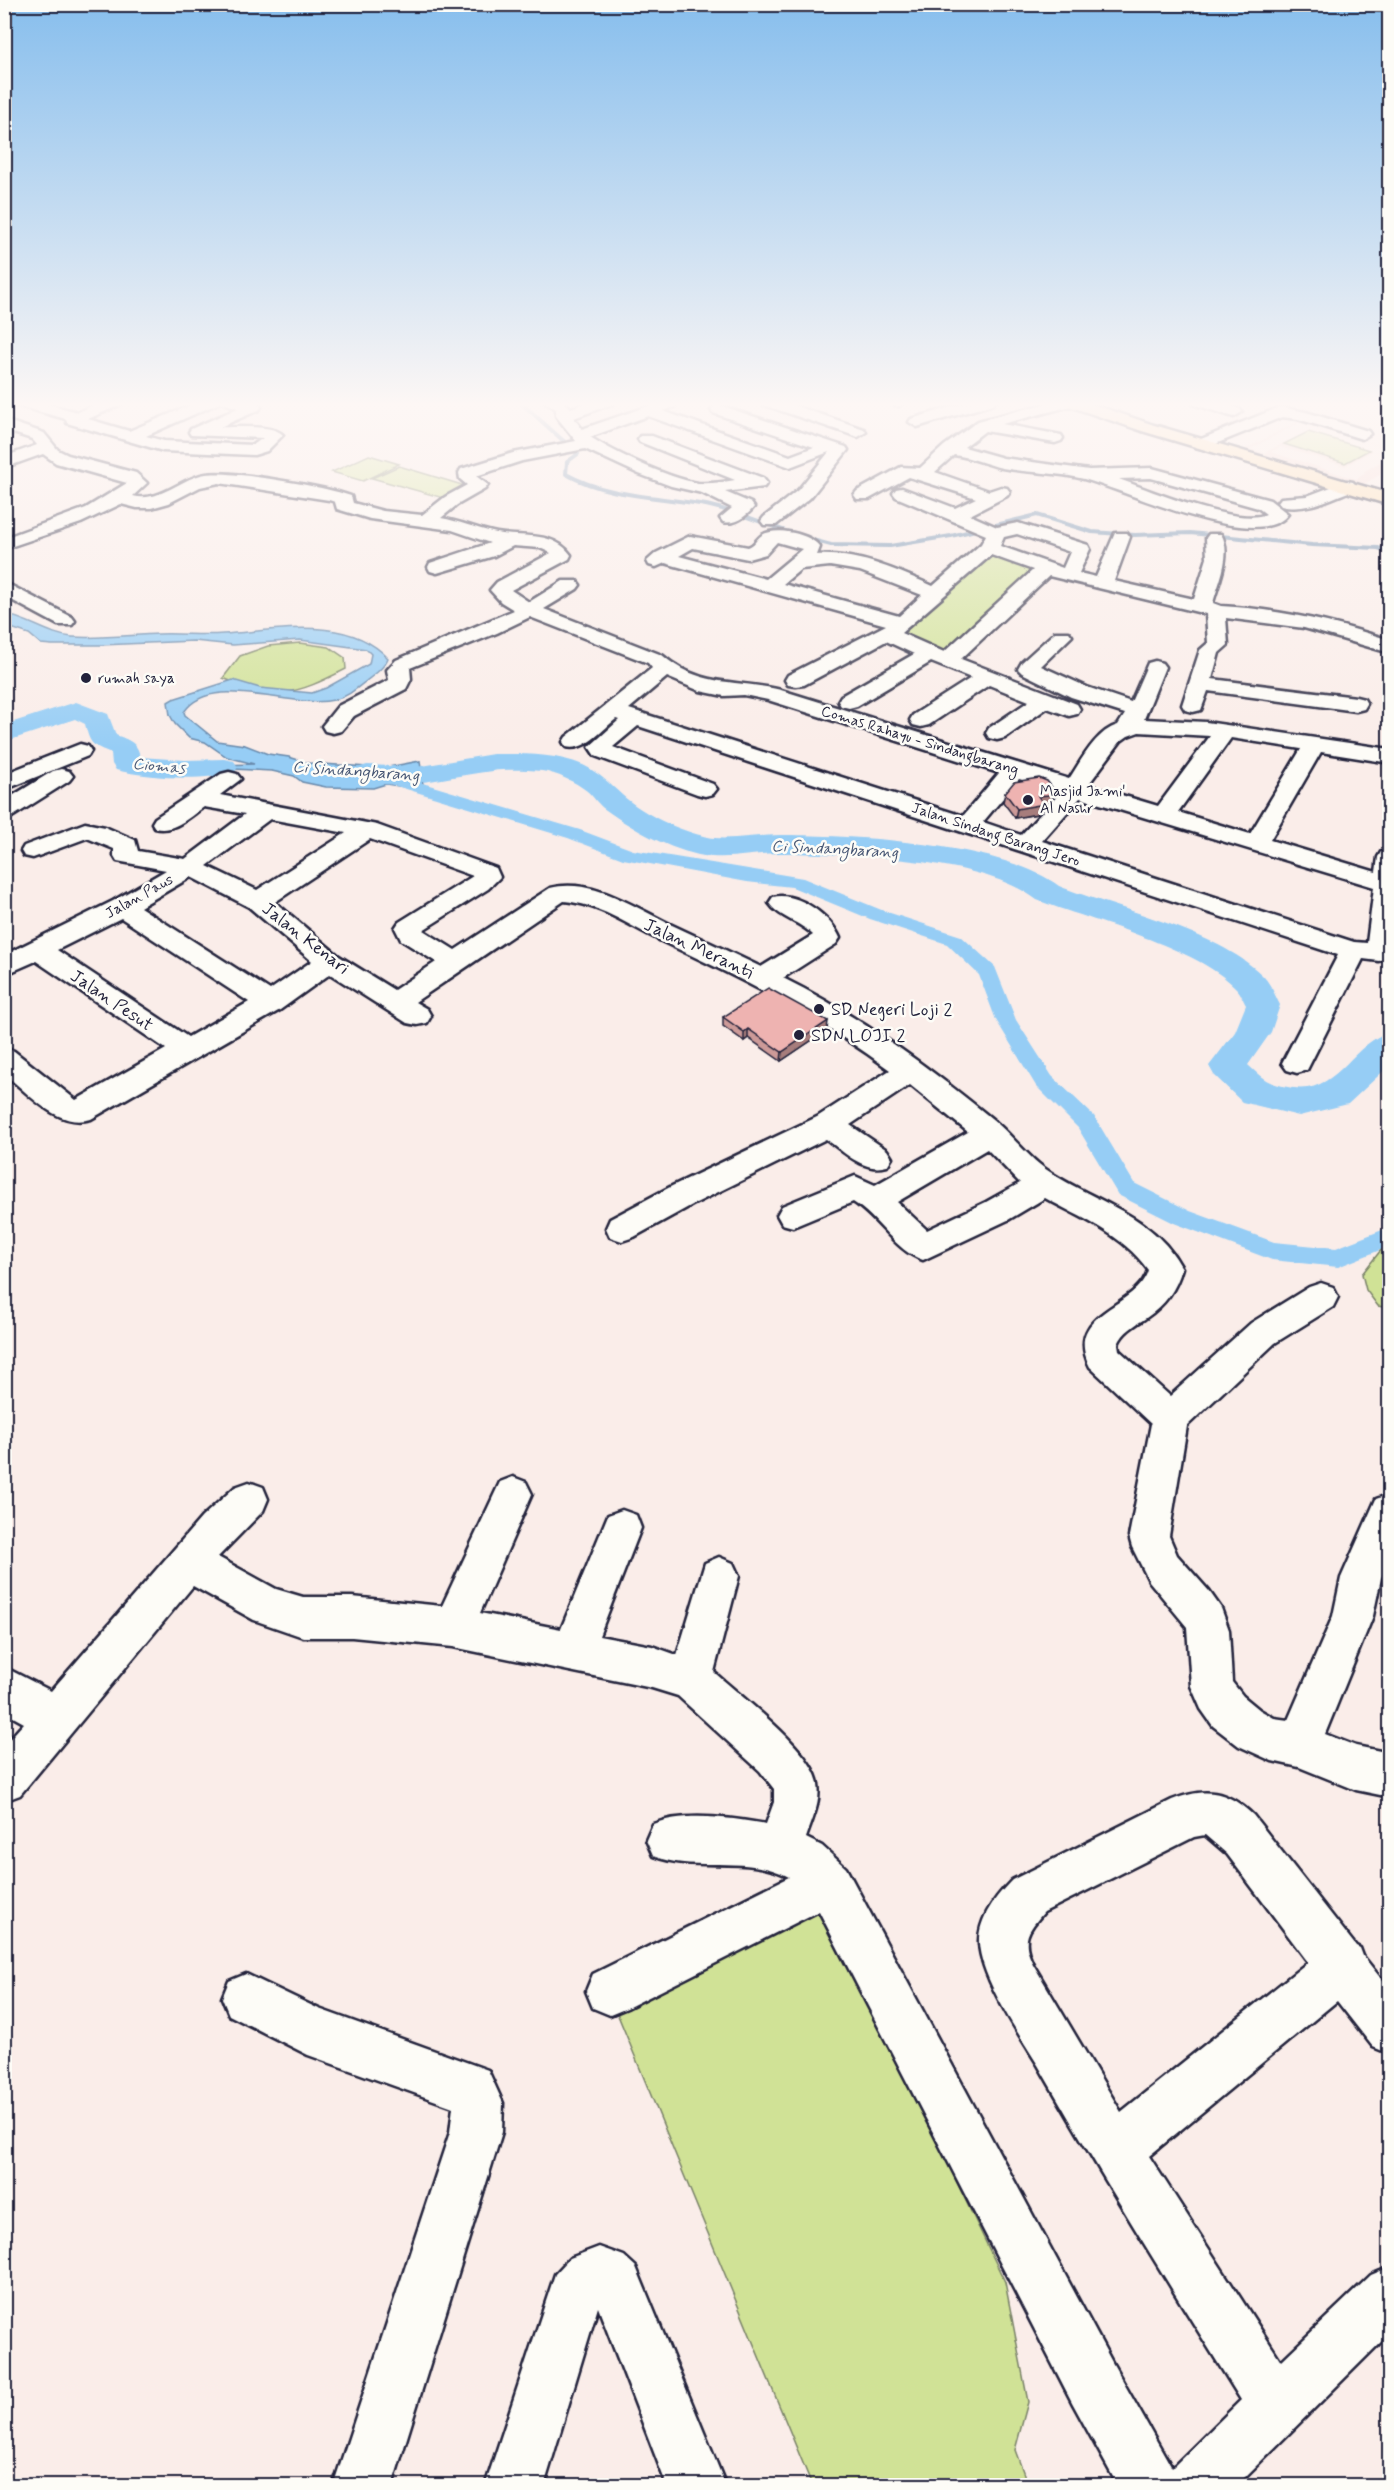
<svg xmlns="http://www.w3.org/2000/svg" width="1394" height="2490" font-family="Mynerve,sans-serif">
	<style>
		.built { fill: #f6dcd8 }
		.green { fill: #d0e296; stroke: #798268; stroke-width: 1.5 }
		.water { fill: #96cdf5; stroke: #6889ab; stroke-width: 1.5 }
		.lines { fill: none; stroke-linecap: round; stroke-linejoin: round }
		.stream { stroke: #6889ab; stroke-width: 4 }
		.canal { fill: #96cdf5; fill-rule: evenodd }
		.river { fill: #96cdf5; fill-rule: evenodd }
		.minor-casing { stroke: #22223b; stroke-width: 5 }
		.major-casing { stroke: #22223b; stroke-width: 5 }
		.minor { fill: #fdfcf7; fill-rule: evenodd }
		.major { fill: #fddcac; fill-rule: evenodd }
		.wall { fill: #cd9a98; stroke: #22223b; stroke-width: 1.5 }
		.shaded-wall { fill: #a77d7c; stroke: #22223b; stroke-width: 1.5 }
		.building { fill: #eeb3b1; stroke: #22223b; stroke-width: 1.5 }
		.poi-dot { fill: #22223b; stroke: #fdfcf7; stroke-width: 2 }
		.labels { text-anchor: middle; stroke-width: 5; stroke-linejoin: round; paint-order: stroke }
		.far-poi-label { font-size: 15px; fill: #22223b; stroke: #fdfcf7; text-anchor: start }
		.far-street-label { font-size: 15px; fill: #22223b; stroke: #fdfcf7 }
		.far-water-label { font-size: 16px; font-style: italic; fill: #455573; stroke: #fdfcf7 }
		.street-label { font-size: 18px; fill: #22223b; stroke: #fdfcf7 }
		.poi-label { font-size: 18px; fill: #22223b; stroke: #fdfcf7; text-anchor: start }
	</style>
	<rect width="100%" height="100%" fill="#faede9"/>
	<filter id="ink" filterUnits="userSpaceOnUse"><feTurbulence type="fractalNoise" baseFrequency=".0167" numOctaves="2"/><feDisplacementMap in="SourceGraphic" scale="12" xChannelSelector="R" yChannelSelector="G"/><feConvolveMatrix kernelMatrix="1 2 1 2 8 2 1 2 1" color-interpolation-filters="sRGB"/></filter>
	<g filter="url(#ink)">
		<!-- built -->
		<path class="built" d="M1300,420l89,28 -88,-26 -51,27 14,4 44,-22 81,25 -17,-5 -27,15 -65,-19 -9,5 85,27 10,-6 -3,-1 26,-15v18l-6,-2 -19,11 -118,-35z"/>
		<!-- green -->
		<path class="green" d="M1308,432l61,18 -24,13 -61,-19z
			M369,455l30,9 -36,17 -31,-9z
			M399,466l73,22 -25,11 -75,-21z
			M993,553l49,15 -102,94 -50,-25z
			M300,643l29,4 16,11 1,11c-51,26 -69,32 -123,9l17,-22 28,-10z
			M1389,1240v68l-11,-2 -12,-16 -4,-16z
			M824,1907l181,375 23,120 -13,48 13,35h-216l-197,-477z"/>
		<!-- water -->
		<path class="water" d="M4,614c25,5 45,21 68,23 29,2 59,-2 87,-3 22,-1 43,2 64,0 54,-3 124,-20 165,24 -4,10 -14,17 -22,23 -10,8 -19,16 -32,19 -43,10 -122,-29 -150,12l1,3 32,26 28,4 23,9 21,3 19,6 75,5 37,-7 3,24 -12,3 -25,-4 -13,4 -47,-1 -24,-5 -8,-6 -22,-5 -60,-3 -21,4 -35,-5 6,-3 23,2 69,-2 -27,-7 -22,-15 -16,-4 -14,-14 -5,-9 -2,-13 5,-3 60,-19 27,8 52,5 14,-5 43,-24 2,-10 -5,-5 -66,-9 -67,5 -39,-4 -93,4h-49l-11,-1 -12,-10 -24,-8z"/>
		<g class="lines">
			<!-- stream -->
			<path class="stream" d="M519,401l59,53 -11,8 -1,12c43,24 93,22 140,31 30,6 59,19 88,29
				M805,538l26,7 59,1 61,-10 86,-21 55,17 43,3 55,-2 122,12 66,3 12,4"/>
			<!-- canal -->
			<path class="canal" d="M389,773l191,57 53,20 170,28 81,33 77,25 34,31 21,53 36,56 42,40 40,67 56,28 84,31 62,6 54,-21v19l-52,21 -66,-7 -98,-37 -56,-28 -40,-67 -42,-42 -40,-66 -17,-45 -32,-31 -77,-25 -78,-32 -45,-5 -124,-23 -55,-21 -185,-56 -2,-4 2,-4z"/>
			<!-- river -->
			<path class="river" d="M76,702l32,12 8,21c12,5 22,7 24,22l45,3 39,-1 10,2 4,6 -4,6c-33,8 -85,5 -118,-3l-4,-6 -1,-11c-19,-8 -21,-8 -26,-29l-10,-5 -71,23v-17z
				M493,754c31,0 61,-1 90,11 16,8 26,18 39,30 23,20 56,35 85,42 19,4 53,-2 73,-2 72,0 222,8 279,51 58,23 158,45 202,88 9,8 14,21 19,31l-9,27 -23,33c15,14 19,18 40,22 49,11 62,-44 102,-55v33l-42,39 -49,12 -57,-14 -28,-27 -5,-9 26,-34 11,-27c-3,-5 -5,-12 -9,-16 -39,-42 -146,-68 -200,-89 -53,-42 -188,-46 -256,-47 -25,0 -52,7 -77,3 -34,-6 -70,-26 -98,-46 -8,-5 -12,-13 -19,-19 -11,-9 -31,-18 -45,-20 -16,-1 -35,-2 -50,0 -46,5 -89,21 -135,9l-4,-6 4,-6 10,-3 49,2z"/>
			<defs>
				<path id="minor" d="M9,401h26l43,11 26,-11h21l-3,3 -34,15 41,12 72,-30h46l12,3 2,3 -2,3 -39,17c16,1 53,-3 63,8l-16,16 -13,4 -91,-4 -96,-28 -1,-4 -54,-15zM221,402l17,6 -47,21 -2,3 2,3 72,3 -10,7 -89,-4 -18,-5z
					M544,401h19l8,7 21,-7h23l-3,3 -38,14 8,11 81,-28h12l2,3 -3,3 -11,4 127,45 24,-9 -101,-34 -2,-3 2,-3 6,-2 127,42 2,3 -38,48 -34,27h-12l-3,-4 3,-4 34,-27 31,-38 -39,15 -142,-51 -58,21c25,16 78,41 108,46 12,1 25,-1 37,-3l-95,-38 -2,-3 2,-3h12l111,42 4,5 -3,4 -39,5 26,11 3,4c-7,9 -19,18 -31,15l-3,-4 12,-10 -30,-15 -31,-7 -32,-12 -54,-25 -63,12 -46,15 12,9 -3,4 -28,16 -16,13c18,3 34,10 51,14 27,7 61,-3 79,23l-2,4 -58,31 18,12 34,-21h14l3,4 -3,4 -33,20 118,46c38,33 74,24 119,35l288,89c12,-18 27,-48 49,-54l7,-11 -54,-17 -49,-24 -4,-4 4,-7 33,-30h14l3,4 -31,30 46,21 44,15 17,-39 7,-2 7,2 3,4 -21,52 62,3 184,27v14l-69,-11 -51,88 106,32 2,-15 3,-5 9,-2v107l-11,4 -16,-2 -56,111 -10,3 -10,-3 -5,-7 56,-108 -700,-229 -25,21 100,37 4,5 -4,5 -8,2 -8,-2 -102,-38 -6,-9 30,-27 -3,-1c-14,11 -31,33 -50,28l-3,-5 3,-5 86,-69 -4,-5 -118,-46 -33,16 -87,35 1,11 -5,10 -52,27 -13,15 -8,2 -8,-2 -3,-5 16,-20 51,-26 -2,-10 9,-10 118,-50 -13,-8 -11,-12 7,-8 54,-29 -11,-5 -27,-2 -19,10 -57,17 -7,-2 -2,-4 2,-4 60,-20 -38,-13 -82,-11 -33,-10 -2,-7 -6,-2 -110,-17 -19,4 -31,16 -18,5h-14l-16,-4 -40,19 -77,26v-11l82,-30 41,-25 -71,-20 -13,-9 -39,14v-11l33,-12 -5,-6 -28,-9v-10l40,13 14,17 10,5 68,18 11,10 -14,13c27,7 47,-18 73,-22 24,-4 122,13 145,22l2,7 30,8 39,4 23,-18 22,-12 -7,-6 -1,-6 2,-4 52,-16 63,-12 -20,-25v-7zM667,677l33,14 24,5 20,-1 24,5 231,73 -36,43 -334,-107zM1139,732l71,4 -52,70 -70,-21 33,-44 7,-5zM1231,738l70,11 -51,85 -72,-22zM1019,779l42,13 -40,43 -38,-13zM1080,798l294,89 -7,56 -13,-1 -312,-101z
					M758,401h23l83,28 2,3 -8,5 -6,-2 -91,-31z
					M889,401h18l-8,5 -7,-2z
					M972,401h24l-3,3 -76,23 -8,-5 2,-3z
					M1056,401l22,1 -3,3 -73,19 59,11 2,3 -2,3 -6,2 -70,-12 -21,16 39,11 86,12 63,-2 118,32 18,14c-28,40 -166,-25 -204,-35 -27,-7 -55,-6 -82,-11 -16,-4 -32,-11 -48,-13l-19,17 54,19 12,-4 6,1 3,4 -3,4 -37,19 27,12 21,-4 70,22 2,4 -11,24 17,4 19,-44h12l3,4 -16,44 80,18 13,-41 -1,-20 3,-4h12c12,19 -3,50 -8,69l8,3c58,3 114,16 169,34v13l-86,-25 -78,-10 2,27 -9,8 -7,26 144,18 8,2 3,5 -3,5 -8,2 -148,-20 -7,19 -8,2 -8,-2 -3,-5 18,-55 8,-7 -2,-29 -157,-38 -88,83 116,45 3,5 -3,5 -8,2 -22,-8 -42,30 -8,2 -8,-2 -3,-5 3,-5 40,-27 -40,-16 -60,40 -8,2 -8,-2 -3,-5 3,-5 58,-37 -40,-16 -74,44 -8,2 -8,-2 -3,-5 3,-5 73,-42 -28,-13 -82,44 -8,1 -8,-1 -3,-5 3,-5 98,-50 -221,-62 -9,4 -7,-2 -2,-4 9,-8 34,-17 58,11c7,-2 8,-8 14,-12 14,-9 49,-1 58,12l-3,8c42,-2 79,15 116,31l48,-42 5,-9 -90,-38 -3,-4 3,-4 6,-1 53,20 21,-10 -67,-21 -40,22h-12l-3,-4 3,-4 44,-24 19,1 24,-22 34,-25zM1151,478l107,30 8,6c-27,13 -117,-24 -147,-35zM1017,534l53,18 -7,16 -63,-22 4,-9zM777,542l25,7 -36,30 -87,-23 14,-8 55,11 18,-5zM991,555l42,15 -89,82 -43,-19zM830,566l30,5 62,24 -23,21 -116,-32 18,-15z
					M1190,401h24l26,8 2,3 -8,5 -41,-13z
					M1280,407l26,5 62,19 2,3 -8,5 -64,-20 -16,-2 -74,30h-12l-2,-3 2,-3z
					M1347,481l6,1 3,4 -3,4c-23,9 -47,22 -72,16l-3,-4 3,-4 26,-2z
					M4,582l68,35 3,4 -3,4h-14l-54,-29z
					M80,744l8,2 3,5 -3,5 -84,34v-16z
					M61,769l8,2 4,5 -4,5 -57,36 -8,2v-18l49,-30z
					M229,772l8,2 4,5 -21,16 157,30 119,43 4,9 -12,12 -65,41 32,20 95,-62c42,-11 86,20 122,37 30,14 60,28 89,42l52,-32c-12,-13 -34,-17 -44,-32l4,-6c24,-6 58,19 67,41l-4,6 -53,34c75,37 143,87 208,140 19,15 34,36 53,50 48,34 108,44 138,100 -6,22 -17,37 -36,50 -11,7 -23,14 -28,26l1,6 51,46 81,-73 58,-36 12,-4 12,4 5,10 -5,10 -58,36 -88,83 -18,110 8,19 32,36 12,17 8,22 3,52 11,14 17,14 14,8 14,2 45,-104 8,-38 35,-79 14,-5v64l-9,20 -8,38 -48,118 31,12 34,7v44l-34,-7 -57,-23 -27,-6 -33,-15 -26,-20 -12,-17 -10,-23 -4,-59 -38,-46 -17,-34 -3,-11 22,-112 -61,-57c-28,-56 47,-58 58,-97 -25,-36 -67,-52 -103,-72l-37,22 -85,40c-28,-9 -44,-42 -70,-58l-60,25 -11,-3 -5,-9 5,-9 73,-30 20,9 93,-53 -58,-47 -60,40 37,25 5,8 -5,8c-23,7 -43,-14 -61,-27l-132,65 -60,33 -12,4 -12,-4 -4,-9 4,-9 62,-33 145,-69 73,-47c-73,-54 -152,-93 -233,-131 -30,-15 -59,-35 -93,-38l-149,101 12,7 4,7 -4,7 -10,2 -10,-2 -77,-49 -50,36 -189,109c-34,10 -62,-26 -87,-45v-26l10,3 62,49 90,-51 -130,-88 -32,14v-20l109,-54 53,-31 -49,-9 -3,-5v-7l-27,-11 -54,20 -9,-2 -3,-5 3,-5 61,-23 20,4 30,13 3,11 47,8 60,-45 -41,-7c-15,10 -30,26 -49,21l-3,-5 3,-5 66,-44zM270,819l76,14 -89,57 -50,-24zM370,839l103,37 -74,46 -4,6 6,12 35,22 -42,28 -55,-34 -64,-54zM191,877l58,30 63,54 -42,29 -130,-83zM121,918l128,84 -61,35 -131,-87zM987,1149l33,34 -34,19 -59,28 -30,-28z
					M513,1477l13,5 6,12 -52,119 81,16 47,-114 14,-5 14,5 5,13 -42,108 53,10 25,9 28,-92 14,-6 14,6 6,13 -25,96c25,23 100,79 104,112 3,19 -6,36 -12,54l16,8 24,22 267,496 59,104 69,-68c-69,-111 -138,-221 -203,-335 -19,-31 -57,-86 -59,-122 -1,-24 17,-47 33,-63l160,-80c33,-13 55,-10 81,15l103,131 4,2 3,8 27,34v64l-17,-7 -36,-46 -188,155 132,205 90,-86 19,-8v66l-154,153h-118l-45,-82 -254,-493 -192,97 -17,7 -17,-7 -7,-17 7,-17 196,-97c-40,-23 -94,-4 -136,-21l-7,-16 7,-16c30,-13 80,-6 113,0l8,-22v-13l-14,-18 -82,-75 -26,-8 -199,-41 -101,-10h-49l-49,-17 -61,-34 -173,209 -16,6v-56l20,-22 -20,-11v-45l47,24 151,-174 33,-30 14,-5 14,5 5,12 -5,12 -45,46 58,32 27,8h49l90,9 58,-124zM1205,1835l22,19 81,108 -187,150 -88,-148c-12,-25 -6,-32 11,-52l150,-75z
					M246,1974l73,35 169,61 15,33 -1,29 -110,354h-59l117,-354 3,-25 -145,-52 -79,-40 -7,-17 7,-17z
					M599,2247l25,9 12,11 90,219h-59l-69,-179 -54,179h-59l70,-212 15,-16z"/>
				<path id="major" d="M1060,401h23l71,24 236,69v11l-248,-74 -79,-27z"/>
			</defs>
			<!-- minor casing -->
			<use href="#minor" class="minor-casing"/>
			<!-- major casing -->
			<use href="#major" class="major-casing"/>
			<!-- minor -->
			<use href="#minor" class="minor"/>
			<!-- major -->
			<use href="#major" class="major"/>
		</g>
		<!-- wall -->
		<path class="wall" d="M1054,790l-2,8 -5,5 -5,1 -2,7 -3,3 -22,4 -12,-16 2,-9z
			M723,1017l104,13 -46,31 -33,-23 -4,3 -21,-15z"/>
		<!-- shaded-wall -->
		<path class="shaded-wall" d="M1054,790l-2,8 -5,5 -5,1 -2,7 -3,3 -22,4 2,-9 21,-13z
			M828,1021l-1,9 -46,31 1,-9z
			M748,1029v9l-4,3v-9z"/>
		<!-- building -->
		<path class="building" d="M1039,778l8,3 7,9 -5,5 -11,1 4,6 -3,3 -22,4 -12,-16 9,-11z
			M768,988l60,33 -46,31 -34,-23 -4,3 -21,-15z"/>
	</g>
	<!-- sky -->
	<linearGradient id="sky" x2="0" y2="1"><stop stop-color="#87beed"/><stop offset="0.54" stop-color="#fdf7f5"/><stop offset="1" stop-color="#fdf7f5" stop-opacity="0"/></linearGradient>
	<rect width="1394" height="749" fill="url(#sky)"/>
	<!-- markers -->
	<g class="poi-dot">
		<circle cx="86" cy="678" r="6"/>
		<circle cx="1028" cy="800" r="6"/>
		<circle cx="819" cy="1009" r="6"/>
		<circle cx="799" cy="1035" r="6"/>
	</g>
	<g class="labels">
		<!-- far-poi labels -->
		<g class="far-poi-label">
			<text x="98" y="683">rumah saya</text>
			<text x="1040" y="796">Masjid Jami'<tspan x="1040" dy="17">Al Nashr</tspan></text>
		</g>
		<!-- far-street labels -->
		<g class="far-street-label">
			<text transform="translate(920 740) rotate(17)" y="5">Comas Rahayu - Sindangbarang</text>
			<text transform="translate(996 834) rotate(18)" y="5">Jalan Sindang Barang Jero</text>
			<text transform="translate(139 896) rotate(-29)" y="5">Jalan Paus</text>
		</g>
		<!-- far-water labels -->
		<g class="far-water-label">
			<text transform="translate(159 765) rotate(6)" y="6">Ciomas</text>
			<text transform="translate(356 770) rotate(4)" y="6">Ci Sindangbarang</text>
			<text transform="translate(835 848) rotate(3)" y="6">Ci Sindangbarang</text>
		</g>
		<!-- street labels -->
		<g class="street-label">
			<text transform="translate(306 938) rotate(38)" y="6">Jalan Kenari</text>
			<text transform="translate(699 948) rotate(25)" y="6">Jalan Meranti</text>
			<text transform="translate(112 1000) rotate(34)" y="6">Jalan Pesut</text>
		</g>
		<!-- poi labels -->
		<g class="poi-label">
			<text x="831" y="1015">SD Negeri Loji 2</text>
			<text x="811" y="1041">SDN LOJI 2</text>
		</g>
	</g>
	<!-- margin -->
	<rect width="1394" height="2490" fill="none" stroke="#fdfcf7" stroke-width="24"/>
	<rect x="12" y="12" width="1370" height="2466" fill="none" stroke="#22223b" stroke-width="2" filter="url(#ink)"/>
</svg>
